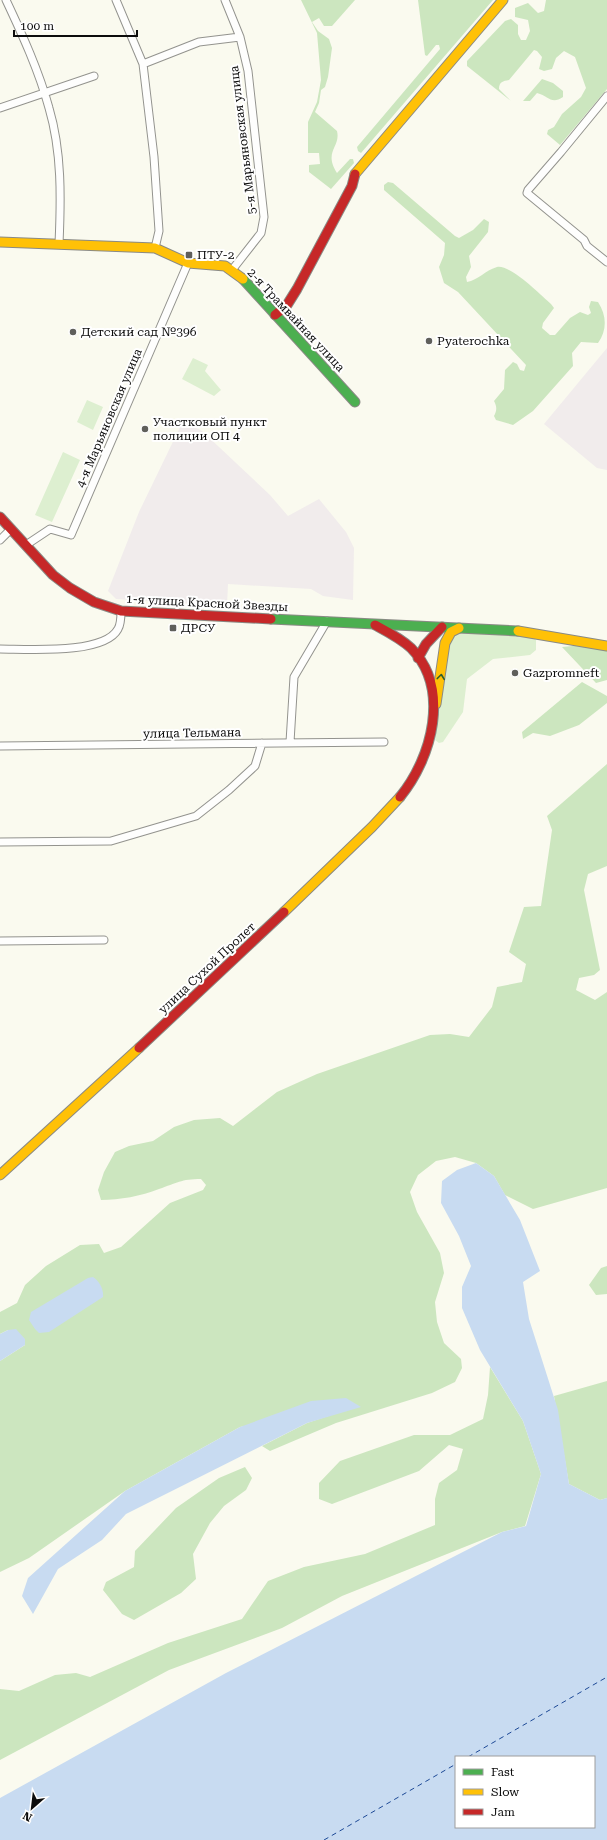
<svg xmlns="http://www.w3.org/2000/svg" width="607" height="1840" font-family="'Roboto Serif',serif">
	<style>
		.industrial { fill: #f1ecec }
		.green { fill: #ddefd0 }
		.forest { fill: #cce6bf }
		.water { fill: #c8dbf1; fill-rule: evenodd }
		.lines { fill: none; stroke-linecap: round; stroke-linejoin: round }
		.ferry { stroke: #1d4996; stroke-width: 1; stroke-dasharray: 5 4; stroke-linecap: butt }
		.street-casing { stroke: #93938e; stroke-width: 9 }
		.fast-casing { stroke: #8a8a85; stroke-width: 11 }
		.slow-casing { stroke: #8a8a85; stroke-width: 11 }
		.jam-casing { stroke: #8a8a85; stroke-width: 11 }
		.street { stroke: #fefefd; stroke-width: 7 }
		.fast { stroke: #4caf50; stroke-width: 9 }
		.slow { stroke: #ffc107; stroke-width: 9 }
		.jam { stroke: #c62828; stroke-width: 9 }
		.oneway { stroke: #2c5e2e }
		.poi-dot { fill: #5f5f5b; stroke: #fff; stroke-width: 1.5 }
		.labels { text-anchor: middle; stroke-width: 4; stroke-linejoin: round; paint-order: stroke }
		.street-label { font-size: 12px; fill: #0c0c0c; stroke: #fff }
		.poi-label { font-size: 12px; fill: #0c0c0c; stroke: #fff; text-anchor: start }
	</style>
	<rect width="100%" height="100%" fill="#fafaef"/>
	<!-- industrial -->
	<path class="industrial" d="M607,348v122l-10,-2 -53,-44z
		M183,421l19,10 68,64 18,21 31,-17 27,33 8,16 -1,52 -30,-4 -12,-7 -83,-5 -1,22 -111,-7 -8,-8 31,-79z"/>
	<!-- green -->
	<path class="green" d="M193,358l15,7 -3,6 16,19 -7,6 -32,-17z
		M87,400l16,7 -10,23 -16,-8z
		M63,452l17,8 -28,62 -17,-7z
		M460,631l70,4 6,5v10l-6,5 -37,4 -26,20 -4,33 -20,30 -4,1 -4,-3 13,-95 2,-8z"/>
	<!-- forest -->
	<path class="forest" d="M301,0h54l-23,26h-8l-5,-8 -7,4 6,9 11,8 3,9 -4,29 -3,10 -4,3 -2,13 -4,9 22,19c4,16 -14,20 0,42l13,-14h3l1,4 -23,26 -22,-17v-7l11,-1 -1,-11h-11v-31l9,-20 4,-22 -4,-47z
		M418,0h75l-132,153 -3,-2 -1,-4 83,-98 -1,-4h-3l-9,11 -2,-1z
		M546,0h61v89l-47,56 -13,-11 1,-4 6,-3 8,-13 19,-17 5,-9 -11,-31 -11,-6 -8,7 -4,11 -8,2 -5,-2 3,-12 -5,-6 -3,-1 -25,30c-6,1 -10,2 -10,9l12,12 -44,-35v-5l38,-40 6,-2 7,6v9l3,6h5l4,-9 -2,-11 -13,-3v-9l13,-5 10,10 6,-2z
		M542,79l11,4 10,8v6c-12,8 -14,-1 -26,-4l-7,8h-7z
		M388,182l5,1 62,53 4,2 14,-8 11,-11 5,3 -1,10 -19,24 2,11 -5,10 1,5c11,-2 19,-12 30,-15 13,-3 44,28 54,37l3,4 -11,15 -1,5 8,7h5l15,-17 10,-6 8,3 3,-2 -2,-6 2,-6 7,1c9,14 9,28 0,41l-17,-1 -9,11 1,13 -40,45 -20,14 -17,-5 -2,-4c3,-6 3,-9 0,-15l10,-12 1,-19 8,-8 4,2 3,6 4,1 2,-6 -68,-73 -14,-9 -5,-16 5,-12 1,-12 -61,-53v-5z
		M583,645l24,6v29l-11,3 -34,-36z
		M582,682l25,14v7l-28,22 -29,11 -17,-3 -10,6 -1,-7z
		M607,764v102l-19,8 -4,16 16,80 -6,5 -15,3 -3,12 19,10 12,-8v196l-74,21 -28,-14 -11,-19 -18,-13 -21,-6 -19,4 -18,14 -8,17 7,20 23,41 4,20 -9,29 2,20 7,21 17,16 1,9 -7,14 -23,11 -96,30 -66,28 -8,-5 45,-23 51,-17 -118,21 -115,64 -96,67 -29,14v-211l25,-16 -17,-15 -8,4v-22l17,-9 8,-18 21,-19 34,-21 19,-1 5,9 17,-6 49,-44 33,-13 3,-5 -5,-6c-20,0 -24,4 -42,10 -18,7 -39,11 -58,11l-3,-10 6,-18 11,-20 14,-6 24,-5 21,-14 20,-7 26,-2 13,8 44,-34 40,-18 113,-39 20,-1 19,3 23,-30 5,-20 25,-5 4,-18 -17,-12 15,-45 17,-1 11,-76 -5,-14z
		M607,1266v28l-11,1 -7,-10 12,-17z
		M490,1367l33,54 18,53 -16,52 -23,6 -160,64 -60,32 -113,42 -169,90v-71l19,2 36,-16 21,-2 14,4 78,-34 74,-24 26,-38 36,-14 61,-13 70,-29v-26l4,-16 18,-13 6,-21 -14,-4 -30,26 -87,33 -13,-5v-16l21,-22 74,-26h36l33,-16 5,-24z
		M607,1381v117l-7,2 -31,-16 -15,-88z
		M245,1467l7,11 -6,12 -22,16 -14,17 -17,31 3,25 -15,14 -47,27 -12,-6 -19,-24 3,-8 28,-15 1,-16 41,-43 43,-30z"/>
	<!-- water -->
	<path class="water" d="M476,1163l18,13 26,44 20,51 -17,11 6,37 29,91 11,74 31,16 7,-2v342h-607v-42l226,-125 276,-141 24,-6 15,-52 -18,-53 -43,-71 -18,-42v-21l9,-21 -12,-30 -18,-33 1,-22 15,-11zM456,1757h138v70h-138z
		M93,1277c6,4 11,12 10,20l-54,35 -10,1 -4,-4 -6,-9 2,-8 57,-34z
		M16,1329l9,10v6l-25,16v-27l8,-4z
		M346,1398l15,9 -54,16 -181,91 -24,26 -44,29 -25,45 -11,-18 6,-18 97,-87 115,-64 71,-26z"/>
	<g class="lines">
		<!-- ferry -->
		<path class="ferry" d="M468,1757l139,-80
			M324,1840l132,-76"/>
		<defs>
			<path id="street" d="M6,0c16,34 33,71 43,108 13,44 12,91 10,136
				M116,0l27,64 11,93 5,74 -4,17
				M225,0l15,37 8,34 16,146 -3,16 -29,37
				M143,64l56,-22 41,-5
				M607,96l-46,56 -33,38 -1,3 57,47 3,6 20,16
				M0,108l94,-32
				M0,540l11,-11
				M26,545l24,-16 21,6 117,-272
				M0,649c27,0 104,6 118,-20 3,-5 3,-13 3,-18
				M290,742l4,-65 33,-56
				M0,746l384,-4
				M0,842l111,-1 85,-25 33,-26 26,-24 7,-23
				M0,941l104,-1"/>
			<path id="fast" d="M243,279l112,123
				M271,619l247,12"/>
			<path id="slow" d="M355,174l148,-174
				M0,242l155,6 33,15 37,3 18,13
				M518,631l89,15
				M436,704l9,-61 6,-11 8,-4
				M284,912l88,-85 28,-30
				M0,1175l139,-127"/>
			<path id="jam" d="M275,315l12,-10 10,-16 55,-103 3,-12
				M0,517l53,58 17,13 24,14 27,9 150,8
				M375,625c13,7 25,13 36,23 40,41 21,110 -11,149
				M418,658l8,-14 16,-17
				M139,1048l145,-136"/>
		</defs>
		<!-- street casing -->
		<use href="#street" class="street-casing"/>
		<!-- fast casing -->
		<use href="#fast" class="fast-casing"/>
		<!-- slow casing -->
		<use href="#slow" class="slow-casing"/>
		<!-- jam casing -->
		<use href="#jam" class="jam-casing"/>
		<!-- street -->
		<use href="#street" class="street"/>
		<!-- fast -->
		<use href="#fast" class="fast"/>
		<!-- slow -->
		<use href="#slow" class="slow"/>
		<!-- jam -->
		<use href="#jam" class="jam"/>
	</g>
	<!-- one-way arrows -->
	<defs><path id="oneway-chevron" d="M-2-3.5L2.5 0L-2 3.5" fill="none" stroke-width="1.6" stroke-linecap="round" stroke-linejoin="round"/></defs>
	<use class="oneway" href="#oneway-chevron" transform="translate(441 677) rotate(-83)"/>
	<!-- markers -->
	<g class="poi-dot">
		<rect x="185" y="251" width="8" height="8" rx="2"/>
		<circle cx="73" cy="332" r="4"/>
		<circle cx="429" cy="341" r="4"/>
		<circle cx="145" cy="429" r="4"/>
		<rect x="169" y="624" width="8" height="8" rx="2"/>
		<circle cx="515" cy="673" r="4"/>
	</g>
	<g class="labels">
		<!-- street labels -->
		<g class="street-label">
			<text transform="translate(243 140) rotate(-97)" y="4">5-я Марьяновская улица</text>
			<text transform="translate(296 320) rotate(47)" y="4">2-я Трамвайная улица</text>
			<text transform="translate(109 418) rotate(-67)" y="4">4-я Марьяновская улица</text>
			<text transform="translate(207 603) rotate(3)" y="4">1-я улица Красной Звезды</text>
			<text transform="translate(192 733) rotate(-1)" y="4">улица Тельмана</text>
			<text transform="translate(207 968) rotate(-43)" y="4">улица Сухой Пролет</text>
		</g>
		<!-- poi labels -->
		<g class="poi-label">
			<text x="197" y="259">ПТУ-2</text>
			<text x="81" y="336">Детский сад №396</text>
			<text x="437" y="345">Pyaterochka</text>
			<text x="153" y="426">Участковый пункт<tspan x="153" dy="14">полиции ОП 4</tspan></text>
			<text x="181" y="632">ДРСУ</text>
			<text x="523" y="677">Gazpromneft</text>
		</g>
	</g>
	<!-- legend -->
	<rect x="455" y="1756" width="140" height="72" fill="#ffffff" stroke="#9e9e9e"/>
	<rect x="463" y="1769" width="20" height="6" fill="#4caf50" stroke="#9e9e9e"/>
	<text x="491" y="1776" font-size="12" fill="#0c0c0c">Fast</text>
	<rect x="463" y="1789" width="20" height="6" fill="#ffc107" stroke="#9e9e9e"/>
	<text x="491" y="1796" font-size="12" fill="#0c0c0c">Slow</text>
	<rect x="463" y="1809" width="20" height="6" fill="#c62828" stroke="#9e9e9e"/>
	<text x="491" y="1816" font-size="12" fill="#0c0c0c">Jam</text>
	<!-- north arrow -->
	<g transform="translate(32 1808) rotate(208)" stroke="#ffffff" stroke-width="3" paint-order="stroke">
	<path d="M0-3L7 15L0 10L-7 15Z" fill="#0c0c0c"/>
	<text y="-6" font-size="11" font-weight="bold" text-anchor="middle" fill="#0c0c0c">N</text>
	</g>
	<!-- scale -->
	<path d="M14 30v6h123v-6" fill="none" stroke="#0c0c0c" stroke-width="2"/>
	<text x="20" y="30" font-size="12" fill="#0c0c0c" stroke="#ffffff" stroke-width="3" paint-order="stroke">100 m</text>
</svg>
